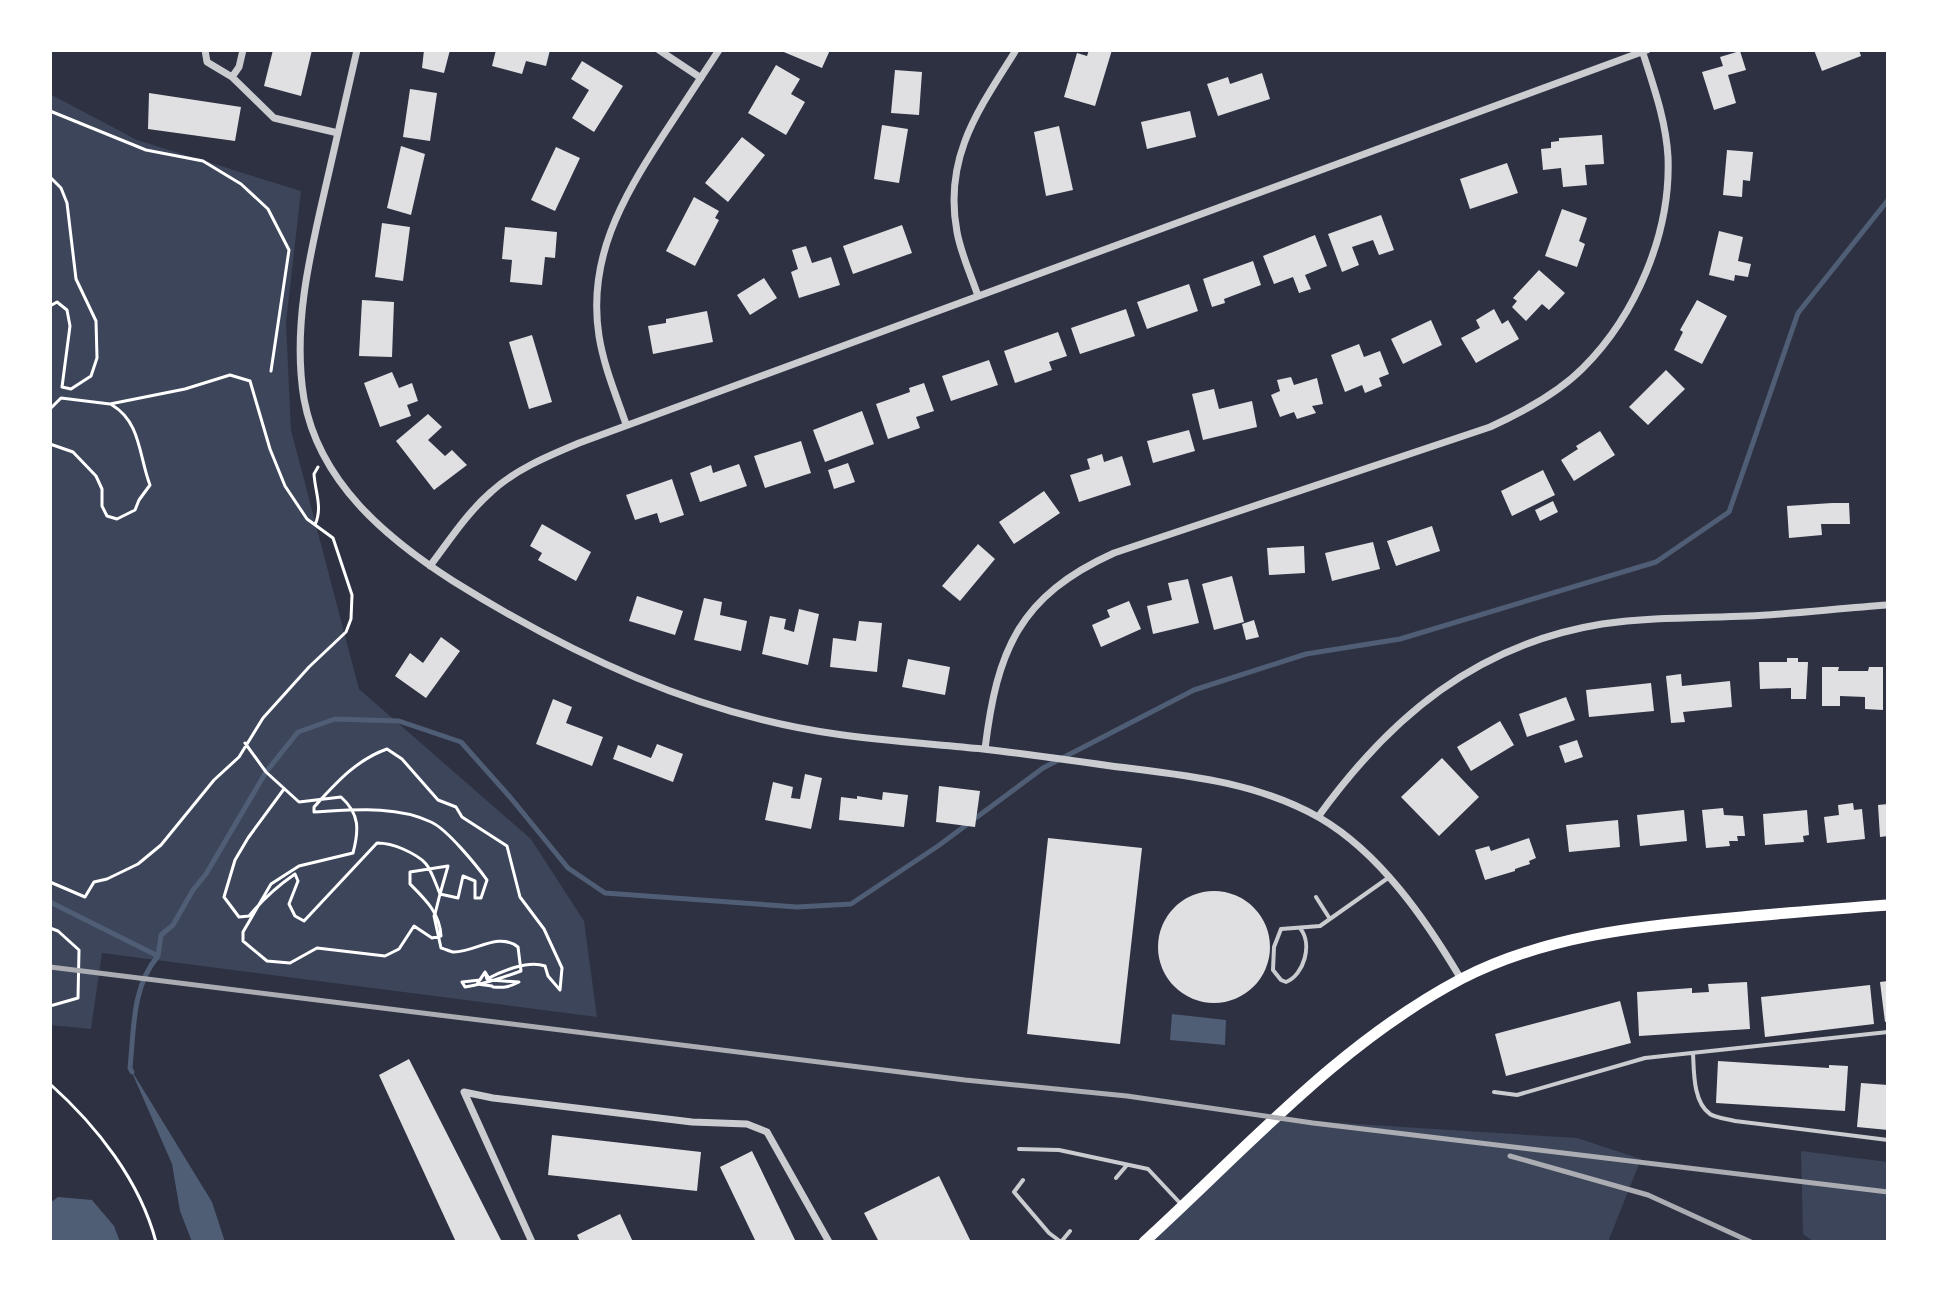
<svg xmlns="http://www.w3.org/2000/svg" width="1938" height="1292" font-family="Arial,sans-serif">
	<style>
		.green { fill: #3c4559 }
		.water { fill: #4f5d75 }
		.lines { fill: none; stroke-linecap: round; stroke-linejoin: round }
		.stream { stroke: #4f5d75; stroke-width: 5 }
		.building { fill: #e0e0e3 }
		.path { stroke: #fff; stroke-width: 3 }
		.service { stroke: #caccd0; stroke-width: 4 }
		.minor { stroke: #caccd0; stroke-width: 7 }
		.primary { stroke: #fff; stroke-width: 11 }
		.rail { stroke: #abadb3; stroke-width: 5 }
	</style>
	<rect width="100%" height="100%" fill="#2d3142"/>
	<!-- green -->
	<path class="green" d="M50,94l87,46 164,51 -15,132 5,107 68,259 172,150 53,82 13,96 -495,-64 -11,76 -41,-4z
		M1277,1119l300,19 64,21 -33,83h-462z
		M1801,1151l87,11v80h-74l-11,-8z"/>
	<!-- water -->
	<path class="water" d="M1172,1014l54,6 -1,25 -55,-5z
		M130,1068l82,134 13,40h-33l-12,-31 -8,-47z
		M58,1197l34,3 22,26 6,16h-70v-39z"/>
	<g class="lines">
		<!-- stream -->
		<path class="stream" d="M50,902l108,54
			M158,956l3,-21 12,-10 20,-35 13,-16 60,-102 32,-40 37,-13 64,2 62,21 49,55 58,71 37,25 192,14 54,-3 87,-58 105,-78 151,-78 112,-36 94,-15 256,-77 73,-50 69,-199 90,-113
			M132,1072l-2,-4c4,-39 2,-82 28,-112"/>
	</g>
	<!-- building -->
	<path class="building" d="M273,50h39l-11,46 -37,-10z
		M424,50h26l-6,23 -22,-5z
		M496,50h54l-4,16 -20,-5 -4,13 -30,-8z
		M779,50h51l-8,18z
		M1089,50h23l-17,56 -31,-9 13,-44 10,3z
		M1814,50h45l2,6 -39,15z
		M1740,51l6,19 -18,5 8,28 -22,7 -12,-38 21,-6 -3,-9z
		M582,61l41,25 -29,46 -22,-14 17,-28 -18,-11z
		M776,65l24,14 -9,15 14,8 -19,33 -38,-22z
		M895,70l27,2 -3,43 -28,-2z
		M1262,73l8,26 -52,17 -11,-32 21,-7 2,7z
		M410,89l27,4 -7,48 -27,-4z
		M149,93l92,14 -6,34 -87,-12z
		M1190,111l6,26 -49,12 -6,-27z
		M882,125l26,4 -9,54 -25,-4z
		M1059,126l14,64 -27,6 -12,-64z
		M1602,135l2,29 -19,1 2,20 -24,2 -2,-19 -18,2 -2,-21 10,-1v-6l8,-1v-3z
		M742,137l23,18 -37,47 -23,-19z
		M401,146l24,8 -14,61 -24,-7z
		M556,147l24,11 -25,53 -24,-11z
		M1727,150l26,2 -3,29 -7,-1 -1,17 -19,-2z
		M1507,163l11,30 -48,16 -10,-30z
		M694,197l25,14 -4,7 4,2 -24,46 -29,-15z
		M1562,209l25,9 -8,23 6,3 -8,23 -32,-11z
		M1381,215l13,35 -15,5 -6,-15 -21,7 7,18 -17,7 -14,-38z
		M382,223l28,4 -7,54 -28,-4z
		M902,225l10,28 -59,21 -10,-28z
		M505,227l52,5 -2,26 -10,-1 -3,28 -32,-3 2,-22 -10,-1z
		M1719,231l24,6 -5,24 13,3 -3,13 -13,-2 -1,6 -25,-6z
		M1315,235l12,31 -22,9 6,14 -12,4 -6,-16 -19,7 -11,-28z
		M806,246l6,17 19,-6 9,28 -41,13 -8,-26 7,-3 -6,-19z
		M1253,261l8,24 -37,14 1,4 -13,4 -9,-28z
		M1539,270l26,23 -16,17 -7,-6 -16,17 -14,-14 5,-6 -4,-3z
		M764,278l13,20 -27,17 -13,-20z
		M1189,284l9,27 -51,18 -10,-27z
		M362,300l32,2 -2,55 -33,-1z
		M1697,300l30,16 -25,48 -28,-14 9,-18 -3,-2z
		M1126,309l9,27 -55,18 -9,-26z
		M1494,309l8,15 6,-4 11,19 -43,24 -15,-25 19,-10 -4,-8z
		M707,311l6,31 -60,12 -5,-28 18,-3v-4z
		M1431,320l11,25 -39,19 -12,-25z
		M1058,332l9,24 -18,6 3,8 -37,13 -11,-32z
		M532,335l20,67 -23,7 -20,-67z
		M1359,344l5,13 16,-6 9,23 -10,4 3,8 -17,7 -3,-8 -17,7 -14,-37z
		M989,360l9,25 -47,16 -9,-25z
		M1666,370l19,19 -37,36 -19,-18z
		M392,372l7,16 13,-5 6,18 -11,4 4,11 -31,11 -16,-44z
		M1291,377l3,8 23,-7 6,26 -11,2 4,7 -19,6 -3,-7 -14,5 -9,-22 9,-4 -3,-11z
		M924,383l10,28 -18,6 4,11 -32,11 -12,-35 34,-12 -1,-4z
		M1214,389l5,20 33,-8 5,26 -54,13 -11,-46z
		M862,411l12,33 -49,18 -12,-32z
		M428,414l14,13 -14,13 17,16 7,-6 15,15 -33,25 -38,-49z
		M1189,430l6,21 -42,12 -6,-22z
		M1600,431l15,24 -41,26 -13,-21 17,-11 -2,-3z
		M801,441l10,32 -46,15 -11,-32z
		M1102,454l2,8 18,-6 9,29 -52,17 -9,-27 20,-6 -3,-10z
		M848,463l7,19 -21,7 -6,-19z
		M739,464l8,22 -47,16 -10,-29 21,-8 2,8z
		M1543,470l12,25 -43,21 -11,-25z
		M672,479l12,36 -24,8 -3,-10 -22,7 -9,-25z
		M1044,491l16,22 -46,31 -15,-22z
		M1553,501l5,11 -18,9 -5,-11z
		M1832,503h17l1,21h-29l1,11 -33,3 -2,-32z
		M542,524l49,28 -15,29 -38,-21 4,-7 -12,-7z
		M1432,526l8,25 -44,15 -9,-25z
		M1373,542l7,27 -48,12 -7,-28z
		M978,544l17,15 -35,42 -18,-15z
		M1304,546l1,27 -36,2 -2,-27z
		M1232,576l12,46 -30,8 -12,-46z
		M1188,579l11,44 -46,11 -6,-28 25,-6 -4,-17z
		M637,596l46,15 -8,24 -46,-14z
		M704,598l18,4 -2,13 27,6 -6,30 -47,-11z
		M1129,601l12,28 -40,18 -9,-22 18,-8 -3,-7z
		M799,609l20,5 -11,51 -46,-11 8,-38 16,3 -2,10 10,3z
		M1254,620l5,17 -13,3 -4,-16z
		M859,621l23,2 -5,49 -47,-5 3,-29 23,3z
		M441,637l19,14 -34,47 -31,-22 15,-23 13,10z
		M1787,658h11v4h10l-2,37h-15v-11l-31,1 -1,-27h28z
		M908,659l42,8 -5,28 -43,-8z
		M1822,667h17l-1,4h30l1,-4h14v43l-18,-1v-12l-25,-1v10h-18z
		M1681,674l1,12 48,-5 2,26 -49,5 2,10 -14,1 -5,-47z
		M1651,683l3,28 -65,6 -3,-27z
		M1566,697l9,23 -48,17 -8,-23z
		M553,699l19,8 -6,16 37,14 -11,29 -56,-22z
		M1500,721l14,24 -43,26 -14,-24z
		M1577,740l6,17 -18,6 -6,-17z
		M657,744l26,10 -10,28 -60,-23 5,-14 33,13z
		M1442,758l37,39 -40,39 -38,-39z
		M805,774l17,4 -11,51 -46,-9 8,-38 20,5 -2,11 9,1z
		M939,786l41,5 -5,36 -39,-5z
		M883,792l25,3 -4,32 -65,-7 2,-23 16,2v-3l25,4z
		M1853,803l1,7 8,-1 3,30 -38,4 -3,-26 15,-2 -1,-10z
		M1888,804v32l-8,1 -2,-32z
		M1723,808l1,7 19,1 2,20h-8l1,5h-9l1,5 -24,2 -4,-38z
		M1684,810l3,31 -47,5 -3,-31z
		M1807,810l2,25 -6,1 1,6 -39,3 -2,-31z
		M1618,820l2,27 -51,5 -3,-27z
		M1048,838l94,10 -22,196 -93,-10z
		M1529,838l7,20 -7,3 1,3 -15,5v2l-30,9 -10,-30 14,-4 2,5z
		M1158 947a56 56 0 1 1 112 0a56 56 0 1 1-112 0Z
		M1888,981v40l-3,1 -5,-40z
		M1747,982l3,47 -111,7 -2,-44 55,-4v5l17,-1 -1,-8z
		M1870,985l4,39 -109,13 -4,-40z
		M1620,1001l11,42 -125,33 -11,-42z
		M409,1059l93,183h-46l-77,-167z
		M1718,1061l111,7v-3l19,1 -3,45 -129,-8z
		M1861,1083l27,2v45l-31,-3z
		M552,1135l149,17 -4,39 -149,-16z
		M752,1151l44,91h-40l-36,-75z
		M939,1176l32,66h-92l-15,-29z
		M620,1214l13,28h-53l-3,-7z"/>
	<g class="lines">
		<!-- path -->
		<path class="path" d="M50,111l96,39 57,11 38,23 27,25 21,41 -18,121
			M50,177l11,11 6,15 9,76 20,42 1,37 -6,18 -20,13 -9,-2 8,-61 -3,-16 -10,-8 -7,4
			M50,409l11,-11 49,6 75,-15 45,-14 20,6 20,68 15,37 22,33 26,19 19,57 -1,24 -5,13 -37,35 -46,51 -24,39 -25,23 -53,65 -23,19 -31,15 -13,3 -9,15 -35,-15
			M50,444l23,8 23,24 6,13v17l5,10 10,3 18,-9 4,-10 11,-15c-11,-28 -9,-63 -38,-80
			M315,525c8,-18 0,-33 -1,-51l4,-7
			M245,743l21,29 33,30 42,-5c19,17 18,33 12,56l-54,13 -28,18 -28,48v9l24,20 23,2 27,-15 68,8 14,-7 15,-23 18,12 9,-2c-1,-23 -16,-37 -31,-52v-12l38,-6 -8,28 -5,20 -1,2 7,32c1,0 11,4 12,4 21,1 45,-21 65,-5l3,24c-19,7 -36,13 -56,16l-3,-5 18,-2 5,-8 5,8 29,2c-10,5 -14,6 -26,5l-1,-1 -15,-2 8,-12 2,7c15,-8 41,-19 58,-13l3,10 12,14 2,-22 -18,-39 -24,-32 -13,-51 -45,-29 -6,-10 -18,-7 -36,-41 -15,-10c-31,11 -51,34 -73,58v5c38,-2 82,-7 117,10 16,7 46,44 56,58l-6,18h-6v-17l-12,-5 -5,22 -18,-4c-11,-27 -10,-33 -37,-45 -9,-4 -16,-6 -26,-6l-73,78 -9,-5 -6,-12 9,-23 -3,-7c-19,13 -32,25 -46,42l-10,1 -15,-20 11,-37 13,-22 36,-49
			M50,928l8,3 21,19 -1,48 -28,8
			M50,1084c47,42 90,97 106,158"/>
		<!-- service -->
		<path class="service" d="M1316,897l14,22
			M1300,928c13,16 4,47 -14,54l-5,-2 -8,-10 1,-23 7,-18 39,-3 68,-48
			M1693,1053c1,19 0,49 17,61 6,4 18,5 25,7l153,19
			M1494,1092l23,3 128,-37 243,-26
			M1019,1149l40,1 89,19 32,34
			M1116,1178l11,-13
			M1023,1180l-9,12 35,41 12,9
			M1061,1242l9,-11"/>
		<!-- minor -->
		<path class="minor" d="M205,50l2,12 25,15 42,41 64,15
			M357,50c-10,45 -21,90 -31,135 -16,69 -34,142 -22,214 15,83 82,139 149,182 117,73 245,134 383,153 49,7 98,10 147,15 43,5 86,11 128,17 72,9 144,15 209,52 60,35 106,102 141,161
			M659,50l42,28
			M232,77l7,-10 4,-17
			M978,296c-7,-21 -17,-42 -21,-64 -14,-75 22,-123 59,-182
			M626,424c-10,-29 -22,-57 -27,-88 -12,-77 23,-137 63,-199 19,-29 38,-58 57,-87
			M430,566c19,-25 37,-53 61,-74 25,-23 57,-36 88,-49l1068,-393
			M985,749c12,-99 34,-153 129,-196l376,-126c33,-15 67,-33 93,-59 53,-53 88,-135 85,-211 -2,-37 -15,-72 -26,-107
			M1318,817c72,-100 159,-173 284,-193 48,-7 98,-6 146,-8 47,-2 93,-8 140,-11
			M532,1242l-68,-150 29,6 199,24 55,2 20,8 62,110"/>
		<!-- primary -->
		<path class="primary" d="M1144,1242c101,-92 194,-198 317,-263 83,-43 178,-53 270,-61 52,-5 105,-9 157,-13"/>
		<!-- rail -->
		<path class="rail" d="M50,967l915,113 162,16 186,27 575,69
			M1510,1156l138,39 103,47"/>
	</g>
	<!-- border -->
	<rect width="1938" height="1292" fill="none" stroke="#ffffff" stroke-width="104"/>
</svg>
